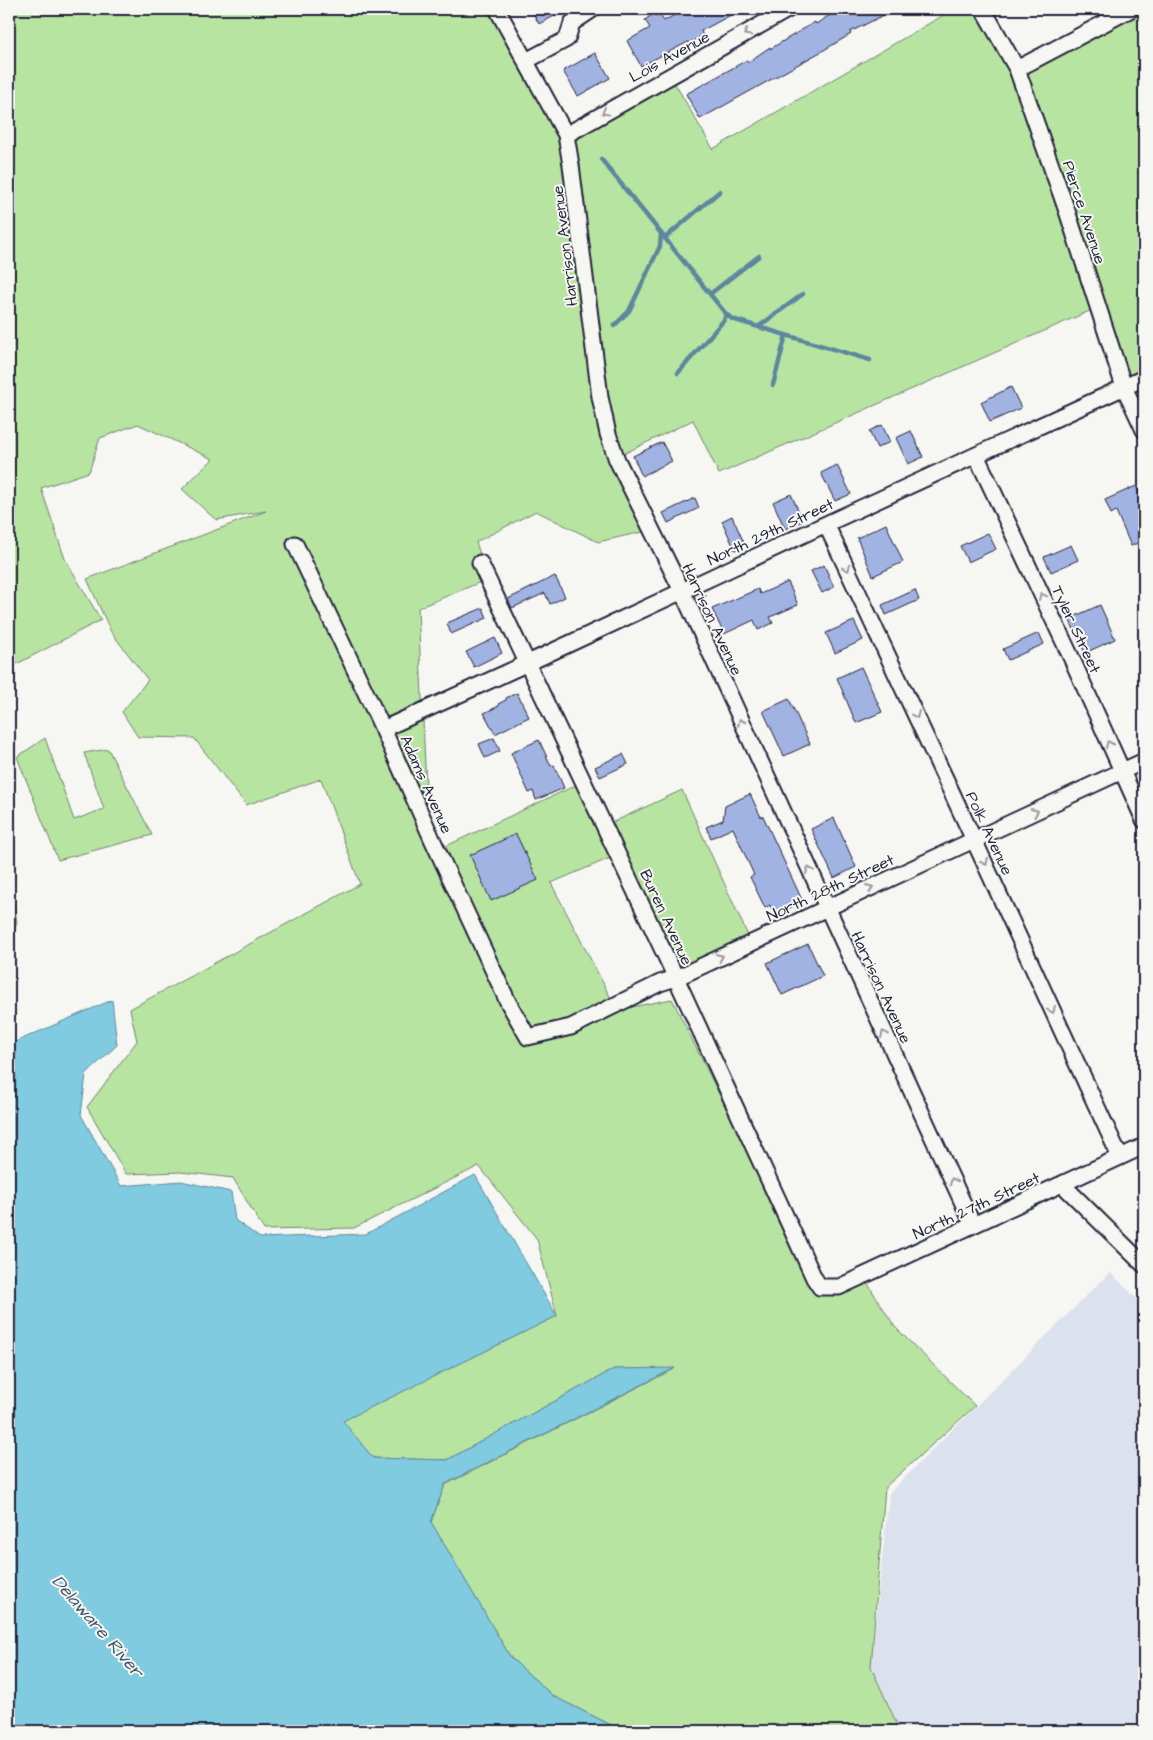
<svg xmlns="http://www.w3.org/2000/svg" width="1153" height="1740" font-family="'Architects Daughter',sans-serif">
	<style>
		.built { fill: #dce2ed }
		.green { fill: #b8e4a1; stroke: #6d836e }
		.water { fill: #81cbe1; stroke: #5b879f }
		.lines { fill: none; stroke-linecap: round; stroke-linejoin: round }
		.stream { stroke: #5b879f; stroke-width: 4.5 }
		.building { fill: #a1b3e2; stroke: #22223b }
		.minor-casing { stroke: #22223b; stroke-width: 19 }
		.minor { stroke: #f6f6f2; stroke-width: 15 }
		.oneway { stroke: #9797a0 }
		.labels { text-anchor: middle; stroke-width: 4; stroke-linejoin: round; paint-order: stroke }
		.street-label { font-size: 16px; fill: #22223b; stroke: #f6f6f2 }
		.water-label { font-size: 18px; font-style: italic; fill: #3e556d; stroke: #f6f6f2 }
	</style>
	<rect width="100%" height="100%" fill="#f6f6f2"/>
	<filter id="ink" filterUnits="userSpaceOnUse"><feTurbulence type="fractalNoise" baseFrequency=".02" numOctaves="2"/><feDisplacementMap in="SourceGraphic" scale="10" xChannelSelector="R" yChannelSelector="G"/><feConvolveMatrix kernelMatrix="1 2 1 2 8 2 1 2 1" color-interpolation-filters="sRGB"/></filter>
	<g filter="url(#ink)">
		<!-- built -->
		<path class="built" d="M1110,1272l34,34v425h-244l-29,-64 18,-174z"/>
		<!-- green -->
		<path class="green" d="M9,9h492l75,131 98,-58 39,67 241,-140h34l30,52 97,-52h29v367l-26,12 -24,-79 -375,165 -26,-54 -74,36 32,74 -53,12 -62,-31 -60,31 12,37 -70,29 11,246 158,-74 22,44 73,-34 67,148 -72,34 -55,-119 -71,30 66,127 55,-11 143,289 44,-18 36,57 80,79 -90,81 -14,180 29,64h-279l-2,-2 -66,-33 -42,-38 -80,-136 14,-37 229,-116h-60l-167,91 -74,-2 -31,-37 215,-105 -20,-77 -58,-73 -125,62 -90,2 -31,-52 -52,-6 -55,2 -39,-67 50,-66 -7,-32 230,-125 -39,-105 -75,26 -52,-67 -56,-1 -16,-25 26,-32 -37,-48 -24,-53 179,-68 -50,9 -34,-31 31,-30 -75,-35 -38,14 -11,34 -48,16 24,71 36,61 -92,48z
			M45,738l29,82 30,-11 -20,-56 24,-4 44,86 -94,25 -41,-103z
			M9,878l8,44 -4,12 -4,2z"/>
		<!-- water -->
		<path class="water" d="M112,1000l5,45 -31,29 -5,41 40,71 60,-5 50,11 4,28 25,18 106,-4 109,-59 82,141 -214,105 30,37 74,2 167,-91 61,-1 -230,116 -14,38 80,136 42,38 66,33 2,2h-612v-698l6,9z"/>
		<g class="lines">
			<!-- stream -->
			<path class="stream" d="M601,159l125,155 6,5 138,41
				M665,238l55,-47
				M710,294l49,-38
				M614,326l15,-15 31,-65 1,-13
				M758,327l45,-33
				M678,373l46,-53 2,-6
				M773,385l13,-50"/>
		</g>
		<!-- building -->
		<path class="building" d="M531,9h37l-29,15z
			M685,9h57l-41,22 2,5 -14,7 -1,-1 -47,24 -14,-25 23,-13 -5,-8 12,-9 7,10z
			M839,9h57l-46,23 1,2 -27,16 -124,69 -14,-25 61,-34 1,2 22,-15v2l45,-27 1,2z
			M595,53l15,25 -32,18 -15,-25z
			M1011,387l10,21 -31,14 -9,-20z
			M882,425l8,17 -13,6 -8,-17z
			M911,431l12,26 -15,7 -12,-26z
			M662,442l10,19 -30,15 -9,-20z
			M837,465l14,29 -16,7 -14,-28z
			M1136,486l8,18v36l-13,6 -15,-35 -5,3 -6,-14z
			M791,494l12,27 -18,8 -12,-27z
			M695,498l4,10 -31,15 -5,-10z
			M732,516l13,29 -10,5 -13,-29z
			M886,524l17,38 -30,14 -16,-38z
			M988,533l8,16 -28,13 -8,-16z
			M1071,545l7,15 -27,12 -7,-15z
			M824,565l10,22 -12,6 -11,-22z
			M555,576l10,21 -15,7 -5,-11 -33,15 -4,-9z
			M788,582l10,23 -28,12 3,6 -15,7 -4,-10 -30,14 -12,-25 46,-20 2,5z
			M915,590l4,10 -33,15 -4,-10z
			M1100,605l15,34 -30,14 -16,-34z
			M483,608l4,10 -36,16 -4,-11z
			M854,621l9,19 -28,13 -9,-20z
			M1039,633l5,11 -36,16 -5,-11z
			M495,638l7,15 -28,14 -8,-15z
			M861,667l21,45 -26,11 -19,-45z
			M517,693l12,24 -34,17 -11,-21 15,-7 -1,-2 8,-4v-2z
			M789,699l21,45 -26,12 -21,-45z
			M494,738l6,13 -15,7 -6,-14z
			M539,740l12,26 3,-1 10,23 -28,12 -3,-9 -4,2 -18,-40z
			M623,754l5,10 -28,13 -5,-10z
			M750,794l11,23 2,-1 40,86 -29,13 -4,-10 -5,3 -15,-31 4,-2 -21,-47 -22,10 -5,-11 17,-7 2,-14z
			M834,818l22,49 -22,11 -23,-49z
			M516,834l22,46 -47,21 -21,-46z
			M808,944l15,32 -41,19 -15,-32z"/>
		<g class="lines">
			<defs>
				<path id="minor" d="M497,9l69,126 5,30 29,232 8,37 9,26 65,131 291,634
					M983,9l34,60 50,142 57,176 20,43
					M526,61l41,-22 5,-16 21,-14
					M1017,69l114,-60
					M566,135l223,-126
					M976,455l95,202 73,163
					M826,524l148,316 146,317
					M295,544l88,185 50,112 75,161 20,35 43,-10 89,-44 16,-5 468,-217
					M480,563l196,415 138,300 6,9h19l305,-141
					M383,729l145,-66 298,-139 318,-146
					M1062,1184l82,81"/>
			</defs>
			<!-- minor casing -->
			<use href="#minor" class="minor-casing"/>
			<!-- minor -->
			<use href="#minor" class="minor"/>
		</g>
		<!-- one-way arrows -->
		<defs><path id="oneway-chevron" d="M-2-3.5L2.5 0L-2 3.5" fill="none" stroke-width="1.6" stroke-linecap="round" stroke-linejoin="round" transform="scale(1.25)"/></defs>
		<g class="oneway">
			<use href="#oneway-chevron" transform="translate(747 33) rotate(151)"/>
			<use href="#oneway-chevron" transform="translate(605 112) rotate(151)"/>
			<use href="#oneway-chevron" transform="translate(847 568) rotate(65)"/>
			<use href="#oneway-chevron" transform="translate(1042 596) rotate(-115)"/>
			<use href="#oneway-chevron" transform="translate(916 715) rotate(65)"/>
			<use href="#oneway-chevron" transform="translate(741 722) rotate(-114)"/>
			<use href="#oneway-chevron" transform="translate(1109 744) rotate(-114)"/>
			<use href="#oneway-chevron" transform="translate(1035 812) rotate(-25)"/>
			<use href="#oneway-chevron" transform="translate(985 862) rotate(65)"/>
			<use href="#oneway-chevron" transform="translate(809 870) rotate(-114)"/>
			<use href="#oneway-chevron" transform="translate(870 888) rotate(-25)"/>
			<use href="#oneway-chevron" transform="translate(720 957) rotate(-25)"/>
			<use href="#oneway-chevron" transform="translate(1052 1010) rotate(65)"/>
			<use href="#oneway-chevron" transform="translate(884 1034) rotate(-115)"/>
			<use href="#oneway-chevron" transform="translate(953 1181) rotate(-115)"/>
		</g>
	</g>
	<g class="labels">
		<!-- street labels -->
		<g class="street-label">
			<text transform="translate(669 56) rotate(-29)" y="6">Lois Avenue</text>
			<text transform="translate(1085 212) rotate(72)" y="6">Pierce Avenue</text>
			<text transform="translate(564 246) rotate(-97)" y="6">Harrison Avenue</text>
			<text transform="translate(770 531) rotate(-25)" y="6">North 29th Street</text>
			<text transform="translate(713 619) rotate(65)" y="6">Harrison Avenue</text>
			<text transform="translate(1077 629) rotate(65)" y="6">Tyler Street</text>
			<text transform="translate(427 784) rotate(66)" y="6">Adams Avenue</text>
			<text transform="translate(990 833) rotate(65)" y="6">Polk Avenue</text>
			<text transform="translate(830 887) rotate(-25)" y="6">North 28th Street</text>
			<text transform="translate(667 917) rotate(65)" y="6">Buren Avenue</text>
			<text transform="translate(882 987) rotate(65)" y="6">Harrison Avenue</text>
			<text transform="translate(976 1205) rotate(-25)" y="6">North 27th Street</text>
		</g>
		<!-- water labels -->
		<g class="water-label">
			<text transform="translate(98 1626) rotate(49)" y="6">Delaware River</text>
		</g>
	</g>
	<!-- margin -->
	<rect width="1153" height="1740" fill="none" stroke="#f6f6f2" stroke-width="30"/>
	<rect x="15" y="15" width="1123" height="1710" fill="none" stroke="#22223b" stroke-width="2" filter="url(#ink)"/>
</svg>
